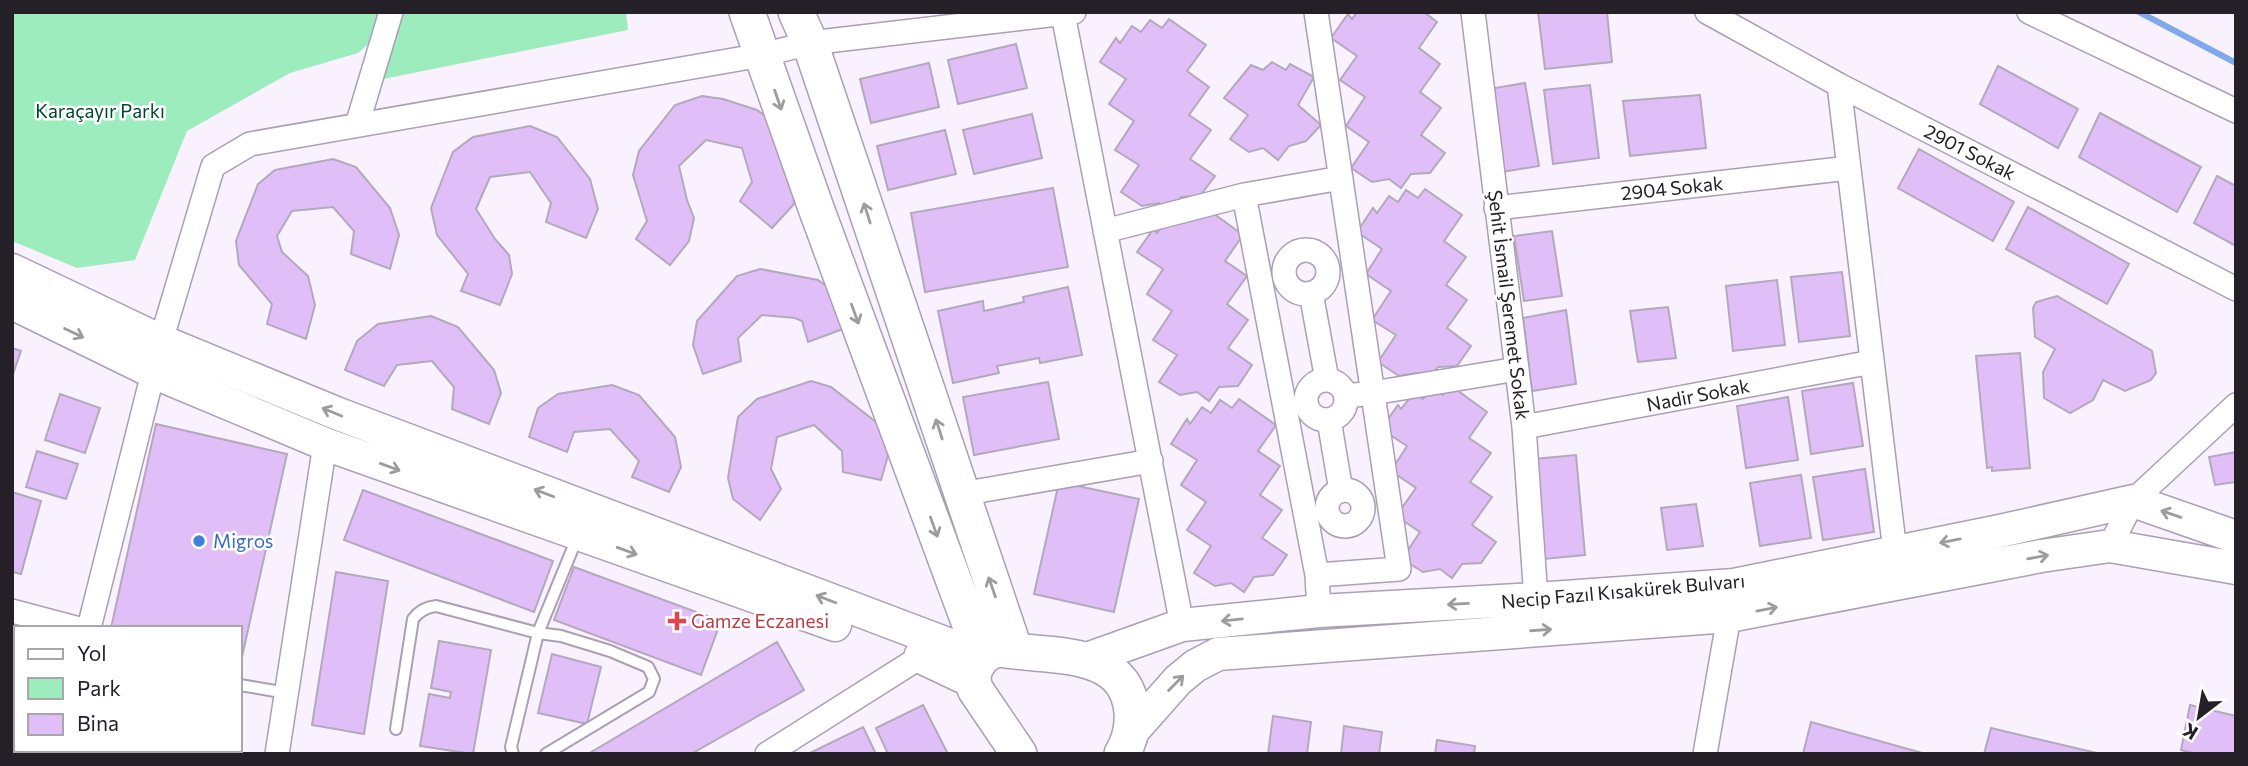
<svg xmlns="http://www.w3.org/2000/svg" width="2248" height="766" font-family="Commissioner,sans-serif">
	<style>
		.green { fill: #9decbe }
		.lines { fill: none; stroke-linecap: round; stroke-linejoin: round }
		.stream { stroke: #80a8ec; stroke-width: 6 }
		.building { fill: #e0bff9; stroke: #b3a8bc; stroke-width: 2 }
		.lane-casing { stroke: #aa9fb3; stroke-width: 14 }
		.street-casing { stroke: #aa9fb3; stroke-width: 26 }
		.secondary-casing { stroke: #aa9fb3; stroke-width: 35 }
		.primary-casing { stroke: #aa9fb3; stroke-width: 38 }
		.lane { stroke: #fff; stroke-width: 10 }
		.street { stroke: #fff; stroke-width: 23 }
		.secondary { stroke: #fff; stroke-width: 32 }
		.primary { stroke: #fff; stroke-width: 35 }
		.oneway { stroke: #9d9b9e }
		.shop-dot { fill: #3f7fe0; stroke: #fff; stroke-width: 2.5 }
		.health-dot { fill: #e0444e; stroke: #fff; stroke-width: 2.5 }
		.labels { text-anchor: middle; stroke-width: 5; stroke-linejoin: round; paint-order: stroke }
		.park-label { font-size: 19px; fill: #00482a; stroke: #fff }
		.street-label { font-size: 19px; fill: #252028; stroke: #fff }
		.shop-label { font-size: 19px; fill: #366cbe; stroke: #fff; text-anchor: start }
		.health-label { font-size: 19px; fill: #be3a42; stroke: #fff; text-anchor: start }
	</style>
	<rect width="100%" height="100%" fill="#f9f2fe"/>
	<!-- green -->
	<path class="green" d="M12,12h369l-10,30 -13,11 -68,20 -103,58 -52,129 -58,8 -65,-27z
		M398,12h228l2,18 -250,50z"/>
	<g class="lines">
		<!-- stream -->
		<path class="stream" d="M2139,12l97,51"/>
	</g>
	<!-- building -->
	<path class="building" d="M1357,12h67l13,10 -18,26 21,16 -20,28 21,16 -20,27 24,18 -15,20 -19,1 -10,14 -12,-9 -17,3 -21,-14 18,-26 -23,-16 19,-29 -25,-17 17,-24 -26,-18 17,-24 4,5z
		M1538,12h69l5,50 -67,7z
		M1169,19l37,26 -19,26 22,16 -20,28 22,15 -21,29 25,17 -15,20 -19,1 -10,14 -12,-8 -17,3 -21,-14 18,-27 -24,-15 19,-29 -25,-17 17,-25 -26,-17 16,-24 4,5 12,-17 9,6 9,-12 12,8z
		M1016,44l11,44 -69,16 -10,-44z
		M1272,62l14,8 4,-6 24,13 -16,28 23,20 -15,16 -17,5 -11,14 -15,-12 -14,4 -19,-13 18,-24 -24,-17 27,-33 12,5z
		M929,63l10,44 -68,16 -11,-44z
		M1998,66l80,43 -20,39 -78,-44z
		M1525,83l14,83 -37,6 -13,-83z
		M1590,85l9,73 -46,6 -9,-74z
		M1700,95l6,53 -76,8 -7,-55z
		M702,96l21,3 34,11 19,14 20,57 -2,23 -22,24 -32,-27 12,-19 -10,-34 -36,-8 -27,26 8,34 7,18 -5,23 -19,24 -34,-26 11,-18 -14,-46 6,-24 36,-46z
		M2100,113l101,54 -24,45 -98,-55z
		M1032,114l10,44 -68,16 -11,-44z
		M530,126l27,11 33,42 8,30 -12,29 -40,-16 5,-19 -21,-31 -40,5 -14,32 19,30 14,16 3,19 -12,31 -39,-14 7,-17 -31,-39 -6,-27 22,-56 20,-15z
		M945,130l11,44 -68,16 -11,-44z
		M1919,149l95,53 -21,39 -95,-53z
		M333,159l23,8 34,41 9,27 -9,34 -39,-15 3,-23 -21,-24 -41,4 -15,25 5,16 26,24 7,29 -9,34 -39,-15 5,-20 -33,-39 -3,-24 22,-57 17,-14z
		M2217,176l19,10v60l-42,-23z
		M1053,188l15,79 -143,25 -14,-79z
		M1425,189l37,26 -18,26 22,16 -20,28 21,15 -20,28 24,18 -14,20 -19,1 -10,14 -12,-8 -17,3 -21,-14 18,-27 -24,-15 19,-29 -25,-17 16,-25 -25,-17 16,-24 4,5 12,-17 9,6 8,-12 12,8z
		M2028,207l101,57 -22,40 -101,-55z
		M1206,208l37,27 -18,26 22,15 -20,28 21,16 -20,28 24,17 -14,21 -19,1 -10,14 -12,-9 -17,3 -21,-13 18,-27 -24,-15 19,-29 -25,-17 16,-25 -26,-17 17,-24 3,5 12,-17z
		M1552,231l10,65 -38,5 -10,-65z
		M760,269l58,11 21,15 4,34 -35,13 -6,-21 -7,-3 -33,-3 -24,23 3,23 -38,13 -10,-29 4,-24 40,-45z
		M1842,272l8,64 -51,6 -8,-65z
		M1777,280l8,65 -52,6 -7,-65z
		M1068,287l14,68 -42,8 -1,-5 -42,8 2,7 -46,10 -15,-72 45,-10 1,10 40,-9 -1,-5z
		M2057,296l95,55 4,22 -5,7 -26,11 -22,-11 -10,20 -23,13 -26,-15 -1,-26 12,-23 -20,-12 -2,-29 3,-6z
		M1668,307l8,51 -38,4 -8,-51z
		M1566,310l10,74 -44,7 -9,-73z
		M431,316l27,11 36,43 7,23 -12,31 -37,-15 2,-22 -22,-26 -35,4 -13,21 -39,-16 12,-29 21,-17z
		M12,348l9,3 -9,26z
		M2020,353l10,115 -38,3v-4l-5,1 -11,-112z
		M811,381l20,6 49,38 9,27 -8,28 -38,-8 -1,-21 -28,-26 -37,12 -6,32 10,20 -21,31 -27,-21 -5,-21 10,-61 19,-18z
		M1048,382l11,57 -85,16 -11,-58z
		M1853,383l10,63 -52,8 -9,-63z
		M612,385l27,10 36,42 6,30 -12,25 -37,-15 7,-16 -29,-32 -36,3 -7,20 -38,-15 9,-29 20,-14z
		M1450,385l37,27 -18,26 22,15 -21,29 22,15 -20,28 24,17 -15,21 -19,1 -10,14 -12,-9 -17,3 -21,-13 18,-27 -24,-16 20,-28 -25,-17 16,-25 -26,-17 17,-24 3,4 13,-16 9,6 9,-13 11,9z
		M60,394l40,14 -15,45 -40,-13z
		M1788,397l10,63 -52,8 -9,-62z
		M1239,399l37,26 -18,26 22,15 -20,29 22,15 -20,28 25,17 -14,20 -19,2 -10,15 -13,-9 -16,3 -21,-13 17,-27 -24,-16 19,-28 -25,-17 16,-25 -26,-16 16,-25 3,5 12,-17 9,6 9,-13 12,8z
		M156,424l131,30 -47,212v-38h-129z
		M37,451l41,13 -12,35 -40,-12z
		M2236,452v30l-21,3 -6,-28z
		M1576,455l9,100 -41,4 -10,-100z
		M1865,469l9,63 -51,8 -10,-63z
		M1801,475l10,63 -51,8 -10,-63z
		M1059,482l80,17 -25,113 -80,-18z
		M363,490l190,71 -19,51 -190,-72z
		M12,492l29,9 -20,73 -9,-2z
		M1696,504l7,42 -36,4 -6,-42z
		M574,567l147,54 -20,54 -147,-55z
		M336,572l52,9 -24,153 -52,-9z
		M12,632l4,1v38l-4,-1z
		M439,641l52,9 -18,104 -53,-8 9,-52 21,4 1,-6 -20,-4z
		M777,642l27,48 -113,64h-103z
		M552,654l49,13 -14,57 -49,-11z
		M12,679l4,1v49h-4z
		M923,705l25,49h-60l-12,-26z
		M2190,705l46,11v38h-40l-15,-4z
		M1273,716l38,6 -4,32h-39z
		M1811,722l115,32h-123z
		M1344,726l38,6 -3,22h-38z
		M863,727l13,27h-68z
		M1991,728l110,26h-117z
		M12,733l4,1v16h27v4h-31z
		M1437,740l38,6 -1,8h-39z"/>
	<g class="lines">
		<defs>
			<path id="lane" d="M240,685l47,8
				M396,729l17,-110c6,-8 13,-12 23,-13l102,27 23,3 49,15 38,16 6,12 -5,13 -103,62
				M513,754l-2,-7 27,-114 39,-95"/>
			<path id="street" d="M1316,12l83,557 -82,6 2,36
				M1473,12l51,415 12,172
				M1707,12l132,73 397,204
				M2029,12l207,99
				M1063,14l119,611
				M1839,85l56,467
				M357,125l34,-113
				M1244,195l97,-17
				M1496,208l353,-40
				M1105,231l139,-36 73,380
				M1284 272a22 22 0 1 1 44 0a22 22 0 1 1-44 0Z
				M1311,293l16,87
				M1306 400a20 20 0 1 1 40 0a20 20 0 1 1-40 0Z
				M1346,396l27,-3 144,-24
				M1329,420l12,71
				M1524,427l348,-65
				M1327 508a18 18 0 1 1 36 0a18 18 0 1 1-36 0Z
				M961,494l190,-33
				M2110,546l23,-45 103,-96
				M12,611l64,17
				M89,628l72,-287 52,-175 37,-22 512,-89 48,-12 264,-31
				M79,754v-4
				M277,754l48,-310
				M767,754l155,-98
				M1705,754l24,-138"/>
			<path id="secondary" d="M12,270l149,71 175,72 646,244
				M12,303l141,69 172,72 510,181
				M1087,659l95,-34 137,-14 217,-12 198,-14 266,-54 133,-30 103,36
				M1131,733l47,-53 17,-14 23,-12 511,-38 312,-60 69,-10 126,22"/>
			<path id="primary" d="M747,12l69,196 166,449
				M796,12l14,31 205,608
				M922,656l51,24
				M1019,754l-44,-65 -2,-9 1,-10 8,-13 10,-6 9,-2c46,9 125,-3 131,63 1,15 -2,29 -10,42"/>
		</defs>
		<!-- lane casing -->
		<use href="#lane" class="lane-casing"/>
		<!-- street casing -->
		<use href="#street" class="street-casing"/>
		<!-- secondary casing -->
		<use href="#secondary" class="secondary-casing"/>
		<!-- primary casing -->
		<use href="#primary" class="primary-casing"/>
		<!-- lane -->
		<use href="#lane" class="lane"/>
		<!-- street -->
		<use href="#street" class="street"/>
		<!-- secondary -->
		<use href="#secondary" class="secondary"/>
		<!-- primary -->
		<use href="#primary" class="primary"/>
	</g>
	<!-- one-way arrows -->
	<defs><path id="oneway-shaft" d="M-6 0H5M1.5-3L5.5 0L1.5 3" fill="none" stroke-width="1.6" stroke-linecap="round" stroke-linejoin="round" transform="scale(1.75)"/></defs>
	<g class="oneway">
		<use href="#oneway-shaft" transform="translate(778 100) rotate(71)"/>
		<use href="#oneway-shaft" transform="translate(867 213) rotate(-108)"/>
		<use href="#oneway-shaft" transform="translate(855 314) rotate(70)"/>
		<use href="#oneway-shaft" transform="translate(74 333) rotate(26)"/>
		<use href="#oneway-shaft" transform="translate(332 412) rotate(-158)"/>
		<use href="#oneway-shaft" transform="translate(939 429) rotate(-108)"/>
		<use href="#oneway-shaft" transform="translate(390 467) rotate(20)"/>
		<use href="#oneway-shaft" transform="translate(544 493) rotate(-159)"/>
		<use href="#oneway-shaft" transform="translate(2171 514) rotate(-161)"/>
		<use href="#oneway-shaft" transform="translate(934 527) rotate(70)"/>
		<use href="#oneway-shaft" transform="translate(1950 541) rotate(169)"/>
		<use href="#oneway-shaft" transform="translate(627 551) rotate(20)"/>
		<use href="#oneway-shaft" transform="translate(2038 557) rotate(-10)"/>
		<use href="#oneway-shaft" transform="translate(992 587) rotate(-109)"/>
		<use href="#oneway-shaft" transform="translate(826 599) rotate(-159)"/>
		<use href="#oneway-shaft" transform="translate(1458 604) rotate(177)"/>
		<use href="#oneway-shaft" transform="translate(1767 609) rotate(-11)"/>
		<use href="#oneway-shaft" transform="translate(1232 620) rotate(174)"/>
		<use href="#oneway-shaft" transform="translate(1541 630) rotate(-4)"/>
		<use href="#oneway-shaft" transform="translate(1176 683) rotate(-45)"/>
	</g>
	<!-- markers -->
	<circle class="shop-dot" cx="199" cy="541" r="7"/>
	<path class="health-dot" d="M673.5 610.5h7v7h7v7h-7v7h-7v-7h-7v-7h7z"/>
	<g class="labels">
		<!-- park labels -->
		<g class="park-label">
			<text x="100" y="118">Karaçayır Parkı</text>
		</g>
		<!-- street labels -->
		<g class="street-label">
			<text transform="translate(1970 152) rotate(27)" y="7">2901 Sokak</text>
			<text transform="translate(1672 188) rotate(-6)" y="7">2904 Sokak</text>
			<text transform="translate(1509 305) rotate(83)" y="7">Şehit İsmail Şeremet Sokak</text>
			<text transform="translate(1698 395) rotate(-11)" y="7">Nadir Sokak</text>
			<text transform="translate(1623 591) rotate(-5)" y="7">Necip Fazıl Kısakürek Bulvarı</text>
		</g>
		<!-- shop labels -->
		<g class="shop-label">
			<text x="213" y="548">Migros</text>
		</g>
		<!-- health labels -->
		<g class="health-label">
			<text x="691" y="628">Gamze Eczanesi</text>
		</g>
	</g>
	<!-- border -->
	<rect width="2248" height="766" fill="none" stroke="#252028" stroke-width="28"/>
	<!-- legend -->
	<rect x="14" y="626" width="228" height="126" fill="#ffffff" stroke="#a8a6a9" stroke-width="2"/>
	<rect x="28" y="649" width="35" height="10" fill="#ffffff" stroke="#a8a6a9" stroke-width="2"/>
	<text x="77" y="661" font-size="21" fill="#252028">Yol</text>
	<rect x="28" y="678" width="35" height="21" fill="#9decbe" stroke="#a8a6a9" stroke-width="2"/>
	<text x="77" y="696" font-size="21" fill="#252028">Park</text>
	<rect x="28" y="714" width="35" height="21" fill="#e0bff9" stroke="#a8a6a9" stroke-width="2"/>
	<text x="77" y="731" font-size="21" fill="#252028">Bina</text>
	<!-- north arrow -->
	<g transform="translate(2199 717) rotate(211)" stroke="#ffffff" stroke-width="5" paint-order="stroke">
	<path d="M0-5L12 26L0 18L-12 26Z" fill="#252028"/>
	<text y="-10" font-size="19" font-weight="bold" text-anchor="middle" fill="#252028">K</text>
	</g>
</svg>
